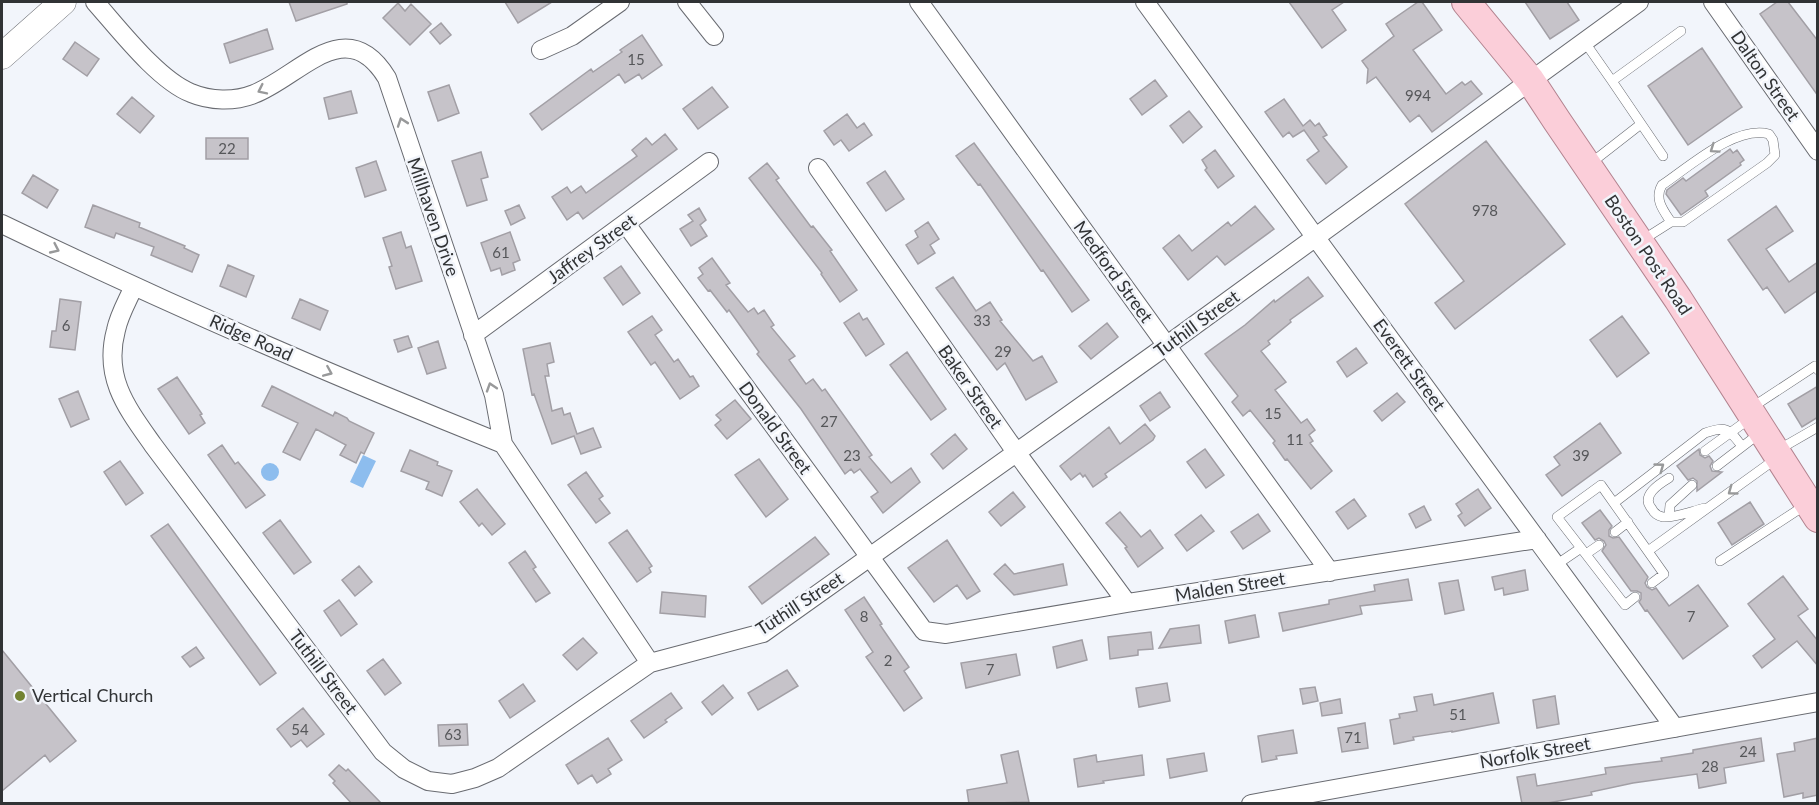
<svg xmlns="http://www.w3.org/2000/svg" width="1819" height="805" font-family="Lato,sans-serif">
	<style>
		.water { fill: #8dbdee }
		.building { fill: #c6c3c9; stroke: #a29fa5; stroke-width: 1.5 }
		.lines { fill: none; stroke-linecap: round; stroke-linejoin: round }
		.service-casing { stroke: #696b71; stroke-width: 10 }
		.minor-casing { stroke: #696b71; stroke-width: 20 }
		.secondary-casing { stroke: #696b71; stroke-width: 27 }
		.primary-casing { stroke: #b2838f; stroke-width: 30 }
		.service { stroke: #fff; stroke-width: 9 }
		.minor { stroke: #fff; stroke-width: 18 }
		.secondary { stroke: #fff; stroke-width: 26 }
		.primary { stroke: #fbced9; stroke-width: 28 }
		.oneway { stroke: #98999a }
		.poi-dot { fill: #738332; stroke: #f2f5fb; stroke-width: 2 }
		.labels { text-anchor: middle; stroke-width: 5; stroke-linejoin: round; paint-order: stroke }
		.number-label { font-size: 15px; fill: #56575a }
		.street-label { font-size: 18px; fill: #313335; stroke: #f2f5fb }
		.poi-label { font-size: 18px; fill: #313335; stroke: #f2f5fb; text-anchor: start }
	</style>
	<rect width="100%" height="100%" fill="#f2f5fb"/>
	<!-- water -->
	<path class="water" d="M363,455l13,6 -13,27 -13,-6z
		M261 472a9 9 0 1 1 18 0a9 9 0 1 1-18 0Z"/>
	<!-- building -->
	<path class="building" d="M289,2h58v2l-51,17z
		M505,2h47l-34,21z
		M1289,2h55l-12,8 14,20 -24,18z
		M1418,2h4l20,28 -29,20 33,44 16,-12 3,3 6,-4 11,13 -50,38 -13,-17 -9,7 -34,-45 -9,6 1,-14 -6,-8 32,-25 -8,-12z
		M1525,2h42l12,18 -29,19z
		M1777,2h11l30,39v55l-58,-82z
		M398,3l7,8 6,-7 20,20 -21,21 -27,-27z
		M441,23l10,12 -11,9 -10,-12z
		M267,29l6,20 -43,14 -6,-19z
		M642,35l20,30 -20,14 -3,-5 -14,9 -6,-9 -77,56 -12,-16 61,-45 2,3 29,-20 -2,-2z
		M75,42l24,17 -12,17 -24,-17z
		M1702,48l40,59 -54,38 -40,-59z
		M1155,80l12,16 -25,19 -12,-16z
		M449,85l10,28 -21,8 -10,-29z
		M712,87l16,20 -30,22 -15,-20z
		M351,91l6,22 -28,6 -5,-21z
		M132,97l22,19 -14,17 -23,-19z
		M1284,99l19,27 7,-6 5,6 4,-3 8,12 -4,2 24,30 -21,17 -19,-24 12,-9 -15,-21 -11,7 -4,-5 -6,5 -18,-25z
		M1189,111l13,16 -19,16 -13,-17z
		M847,114l10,14 7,-5 8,12 -23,16 -8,-11 -7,5 -10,-14z
		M665,134l12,15 -94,70 -5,-7 -11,8 -15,-23 15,-10 4,6 10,-7 5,7 51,-37 -5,-6 14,-12 6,7z
		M206,138h42v21h-42z
		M1486,141l79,103 -110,85 -20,-26 29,-22 -59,-77z
		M974,143l115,157 -17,12 -29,-42 -2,1 -61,-87 -2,1 -22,-29z
		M1730,149l3,4 4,-3 7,10 -4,3 1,2 -36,26 3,5 -27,19 -15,-21 1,-4 16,-12 3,3z
		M1215,150l19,26 -16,12 -13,-18 2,-2 -5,-8z
		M481,152l7,25 -7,2 6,21 -20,6 -15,-45z
		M376,161l10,29 -21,7 -9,-29z
		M767,163l12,15 -3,2 35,47 2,-1 19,24 -2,1 27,39 -17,12 -19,-28 1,-1 -73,-95z
		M885,171l19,28 -18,12 -19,-28z
		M33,175l25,15 -11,18 -25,-15z
		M93,205l47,18 -1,4 46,19 -1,2 15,7 -7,17 -41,-17 3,-8 -38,-14 -2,5 -29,-11z
		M519,205l6,13 -14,7 -6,-14z
		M1255,206l19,23 -49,36 -8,-9 -29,24 -25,-32 16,-13 13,16 36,-29 3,4z
		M1776,206l17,25 -27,18 23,33 29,-20v28l-33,23 -18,-26 -4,3 -35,-50z
		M699,208l7,12 -6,5 7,11 -16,10 -11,-17 13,-8 -5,-6z
		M928,222l11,17 -9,6 5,8 -17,11 -12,-19 12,-8 -3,-6z
		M401,232l5,16 5,-2 11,35 -26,8 -7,-22 3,-1 -9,-28z
		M510,232l10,28 -7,3 2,7 -13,5 -2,-7 -9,3 -10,-28z
		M712,258l18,25 -4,2 22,27 6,-4 4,6 6,-4 10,15 -3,2 24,29 -6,4 17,24 7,-5 9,12 3,-2 47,66 -3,2 22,26 20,-15 9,14 -37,31 -12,-16 7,-5 -18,-23 -6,4 -3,-4 -6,5 -44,-65 -44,-55 2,-2 -30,-42 -2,2 -17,-22 -2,1 -10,-13 5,-4 -4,-6z
		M228,265l26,11 -8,21 -26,-11z
		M621,266l19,27 -17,12 -19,-27z
		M953,277l23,34 14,-9 12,18 -2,1 33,40 9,-5 15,26 -31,18 -21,-37 -8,7 -61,-82z
		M1308,277l15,19 -33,24 1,2 -23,19 2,3 -9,7 25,31 -11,8 26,33 6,-4 8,11 -6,5 4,6 -3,2 22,28 -21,18 -24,-30 -2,1 -12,-17 2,-2 -25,-31 -7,6 -11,-14 6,-6 -33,-42 40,-29 29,-25 1,2z
		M60,299l21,3 -6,48 -25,-3 2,-16h4z
		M300,299l28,12 -8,19 -28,-12z
		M859,313l4,7 4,-2 17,26 -18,12 -22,-33z
		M652,316l10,14 -7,5 19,27 4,-3 12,18 3,-1 6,10 -19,13 -25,-37 -4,3 -23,-33z
		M1622,316l27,37 -32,24 -27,-37z
		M1107,323l11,14 -27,22 -12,-13z
		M408,336l4,11 -14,5 -4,-12z
		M438,341l8,27 -19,6 -9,-26z
		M550,343l4,19 -7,2 2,12h-4l7,35 10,-3 2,7 6,-2 7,21 16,-6 8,19 -20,7 -7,-18 -22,8 -18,-50 -2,1 -9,-46z
		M1356,348l11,15 -20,14 -10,-15z
		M907,352l39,57 -15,11 -41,-55z
		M177,377l25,37 -2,1 5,8 -16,11 -31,-45z
		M272,386l61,30 2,-4 12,6 2,3 25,12 -10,21 -3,-2 -5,11 -16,-8 6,-10 -30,-16 -16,31 -17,-8 15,-29 -36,-17z
		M1818,386v31l-16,10 -14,-23z
		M78,391l11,28 -18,8 -12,-28z
		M1160,392l10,15 -20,14 -10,-15z
		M1397,393l8,9 -23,19 -8,-10z
		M735,400l16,19 -24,20 -12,-14 6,-5 -5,-5z
		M1600,423l21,30 -59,43 -16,-21 14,-10 -6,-8z
		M1145,424l10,12 -2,4 -48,34 2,3 -14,10 -8,-12 -2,2 -3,-4 -9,7 -11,-14 49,-39 11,17z
		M955,434l12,15 -24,20 -12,-15z
		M222,445l13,19 3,-2 27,33 -19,13 -38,-53z
		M1205,449l19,26 -18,13 -19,-26z
		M1699,449l1,6 5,3 4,-2 4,5 -3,5 2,5 10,1 -25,19v-10l-4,-3 -5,2 -11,-14z
		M410,450l28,12 -1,3 15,6 -10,25 -16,-7 3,-7 -28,-11z
		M759,459l29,40 -22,18 -31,-42z
		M120,461l23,32 -17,12 -22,-33z
		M586,472l17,24 -4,3 11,14 -14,10 -28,-38z
		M477,489l28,35 -13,11 -10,-12 -3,3 -19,-24z
		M1478,489l13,19 -26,18 -7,-10 4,-3 -6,-9z
		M1013,492l12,15 -24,19 -12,-14z
		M1354,499l12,17 -18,13 -12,-17z
		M1750,502l14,22 -32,21 -14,-22z
		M1424,506l7,14 -15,8 -7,-14z
		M1600,510l12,16 -3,4v6l4,2 6,-1 29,40 -3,6 2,4 5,3 4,-2 13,18 29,-21 30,41 -45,33 -36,-49 -2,1 -6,-9 2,-3v-6l-4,-2h-6l-29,-40 4,-6 -2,-4 -5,-3 -4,2 -13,-17z
		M1120,512l21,25 9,-7 13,18 -25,19 -13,-19 2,-1 -21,-24z
		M1258,514l12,17 -27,18 -12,-17z
		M1201,515l13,16 -27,20 -12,-16z
		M280,520l31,42 -17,12 -31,-41z
		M168,524l108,149 -16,12 -109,-149z
		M627,530l25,36 -3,2 2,4 -14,10 -28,-39z
		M815,537l14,17 -67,50 -13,-17z
		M947,540l33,51 -13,8 -10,-14 -23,17 -26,-34z
		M525,551l11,16 -3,2 17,24 -14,9 -27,-39z
		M1005,564l9,10 49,-10 4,21 -53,10 -20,-21z
		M359,566l13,16 -17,14 -13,-16z
		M1525,570l3,20 -24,5 -1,-7 -8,2 -3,-13z
		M1783,576l25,33 -10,7 20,25v25l-21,-25 -35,27 -9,-12 22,-17 -27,-35z
		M1408,579l4,21 -52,6 2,8 -79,17 -4,-18 50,-9v-4l46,-9 -1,-6z
		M1458,580l6,30 -19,4 -6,-31z
		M662,592l44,4 -1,21 -45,-4z
		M864,597l18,27 -2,1 29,42 -5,4 18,27 -18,13 -38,-54 7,-5 -28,-42z
		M339,600l18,24 -16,12 -17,-25z
		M1255,615l4,22 -30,6 -4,-22z
		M1199,625l2,18 -42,5 11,-19z
		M1151,632l2,17 -15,1v5l-28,4 -2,-22z
		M583,638l14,15 -20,17 -14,-15z
		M1082,640l5,20 -30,8 -4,-21z
		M196,647l8,11 -14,9 -8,-10z
		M2,650l74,91 -26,21 -5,-7 -43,36z
		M1016,654l4,21 -54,13 -5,-25z
		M383,659l18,24 -16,12 -18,-24z
		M787,670l11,16 -40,24 -10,-17z
		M1167,683l3,18 -31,6 -3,-19z
		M523,684l12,17 -25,17 -11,-17z
		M723,685l10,13 -21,17 -10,-13z
		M1315,687l3,14 -15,3 -3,-15z
		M671,693l11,15 -17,12 2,2 -23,16 -13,-17z
		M1493,693l6,30 -47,9v-1l-39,6 1,3 -20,4 -4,-24 10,-2 -1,-4 18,-3 -3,-14 18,-3 2,11z
		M1555,696l4,28 -22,4 -4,-28z
		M1340,699l2,14 -20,3 -2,-13z
		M303,708l21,26 -17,13 -6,-7 -10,7 -14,-18z
		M1365,723l3,25 -26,4 -4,-24z
		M467,724l1,21 -29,1 -1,-21z
		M1293,730l4,23 -21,3 1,3 -15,3 -4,-26z
		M608,738l14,22 -14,9 3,5 -14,9 -5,-8 -14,9 -12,-19z
		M1761,738l3,23 -40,7 2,15 -27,5 -2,-14 -64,9 -42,9 1,3 -50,9h-20l-5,-27 18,-3 2,12 69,-12 -1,-6 57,-7 -1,-3 32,-5v-3z
		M1818,738v57l-15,3v-5l-19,4 -7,-43 18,-3 -1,-8z
		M1018,751l11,51 -60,2 -2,-14 40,-7 -6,-28z
		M1204,753l3,18 -37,7 -3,-19z
		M1096,755l1,7 45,-7 2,20 -41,6 1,2 -26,4 -4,-28z
		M339,765l7,6 2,-2 34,35h-30l-19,-21 2,-2 -6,-6z"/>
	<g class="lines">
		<defs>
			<path id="service" d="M1584,41l28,40
				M1663,156l-51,-75 69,-50
				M1591,163l50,-39
				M1641,241l30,-19h12l84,-59 8,-8 -2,-15 -4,-6c-34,-9 -80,33 -107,51 -8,14 1,25 9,37
				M1751,408l64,-42 3,4
				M1778,450l40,-23
				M1705,451l47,-34
				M1717,466l43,-33
				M1669,478c-10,6 -29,18 -17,31 2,4 6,7 11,8 13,1 29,-6 42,-9
				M1614,503l91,-70c22,-7 23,-5 36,12
				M1669,516l1,-11 22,-20
				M1615,532l13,-10
				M1581,548l-24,-31 44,-32 63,89 -12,9
				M1648,551l129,-93
				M1586,554l13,-9
				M1720,561l87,-57
				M1556,565l25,-17 44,57 10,-8"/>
			<path id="minor" d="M95,2c24,27 63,78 96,91 19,8 43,9 63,1 45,-17 92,-83 133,-16l107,317 9,49 147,219
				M687,2l27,34
				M919,2l411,570
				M1145,2l171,236 359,490
				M1713,2l105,149
				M541,50l31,-14 48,-34
				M818,168l198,284 111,151
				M2,224c164,79 331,152 501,220
				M626,224l298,407 22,3 181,-31 410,-64
				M134,286c-6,14 -15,29 -18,44 -13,48 11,78 37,115l230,307 21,17 24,12 24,3 23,-6 23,-10 152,-105 113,-30 403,-287 473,-344
				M473,335l236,-173
				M1251,804l567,-102"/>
			<path id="secondary" d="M2,56l61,-54"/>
			<path id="primary" d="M1466,2l64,78 27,41 121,178 140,219"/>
		</defs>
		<!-- service casing -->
		<use href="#service" class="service-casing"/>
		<!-- minor casing -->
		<use href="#minor" class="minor-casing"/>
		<!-- secondary casing -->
		<use href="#secondary" class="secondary-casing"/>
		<!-- primary casing -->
		<use href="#primary" class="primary-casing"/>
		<!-- service -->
		<use href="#service" class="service"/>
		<!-- minor -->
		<use href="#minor" class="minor"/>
		<!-- secondary -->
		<use href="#secondary" class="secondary"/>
		<!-- primary -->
		<use href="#primary" class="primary"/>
	</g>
	<!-- one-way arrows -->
	<defs><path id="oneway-chevron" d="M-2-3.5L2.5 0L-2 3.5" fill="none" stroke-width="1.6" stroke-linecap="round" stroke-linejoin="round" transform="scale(1.5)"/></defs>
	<g class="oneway">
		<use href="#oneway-chevron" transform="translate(262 90) rotate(154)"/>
		<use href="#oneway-chevron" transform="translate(402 122) rotate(-109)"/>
		<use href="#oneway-chevron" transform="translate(1714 149) rotate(145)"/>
		<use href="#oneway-chevron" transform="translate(55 249) rotate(25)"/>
		<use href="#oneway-chevron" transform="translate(328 372) rotate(23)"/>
		<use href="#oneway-chevron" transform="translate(491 387) rotate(-108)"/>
		<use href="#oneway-chevron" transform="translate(1660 467) rotate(-36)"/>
		<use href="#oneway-chevron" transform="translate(1732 491) rotate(144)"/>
	</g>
	<!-- markers -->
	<circle class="poi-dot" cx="20" cy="696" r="6"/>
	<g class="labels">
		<!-- number labels -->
		<g class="number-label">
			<text x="636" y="65">15</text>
			<text x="1418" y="101">994</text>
			<text x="227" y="154">22</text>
			<text x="1485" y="216">978</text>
			<text x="501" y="258">61</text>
			<text x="982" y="326">33</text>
			<text x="66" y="331">6</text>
			<text x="1003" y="357">29</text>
			<text x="1273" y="419">15</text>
			<text x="829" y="427">27</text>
			<text x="1295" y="445">11</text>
			<text x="852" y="461">23</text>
			<text x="1581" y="461">39</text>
			<text x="864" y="622">8</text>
			<text x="1691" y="622">7</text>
			<text x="888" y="666">2</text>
			<text x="990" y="675">7</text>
			<text x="1458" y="720">51</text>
			<text x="300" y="735">54</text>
			<text x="453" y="740">63</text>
			<text x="1353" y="743">71</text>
			<text x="1748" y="757">24</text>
			<text x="1710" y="772">28</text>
		</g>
		<!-- street labels -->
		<g class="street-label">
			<text transform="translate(1765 76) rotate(55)" y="6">Dalton Street</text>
			<text transform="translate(433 217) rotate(71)" y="6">Millhaven Drive</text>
			<text transform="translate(592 249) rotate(-36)" y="6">Jaffrey Street</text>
			<text transform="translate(1648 255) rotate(56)" y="6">Boston Post Road</text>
			<text transform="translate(1113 272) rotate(54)" y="6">Medford Street</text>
			<text transform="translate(1197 324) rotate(-36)" y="6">Tuthill Street</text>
			<text transform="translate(251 338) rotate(24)" y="6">Ridge Road</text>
			<text transform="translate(1409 365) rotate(54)" y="6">Everett Street</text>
			<text transform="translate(970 387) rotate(55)" y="6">Baker Street</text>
			<text transform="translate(775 428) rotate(54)" y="6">Donald Street</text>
			<text transform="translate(1230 587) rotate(-9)" y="6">Malden Street</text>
			<text transform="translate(800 604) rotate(-33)" y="6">Tuthill Street</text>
			<text transform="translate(323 672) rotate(53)" y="6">Tuthill Street</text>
			<text transform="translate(1535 753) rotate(-10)" y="6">Norfolk Street</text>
		</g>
		<!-- poi labels -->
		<g class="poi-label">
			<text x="32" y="702">Vertical Church</text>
		</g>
	</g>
	<!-- border -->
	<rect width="1819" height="805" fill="none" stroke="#313335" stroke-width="6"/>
</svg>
